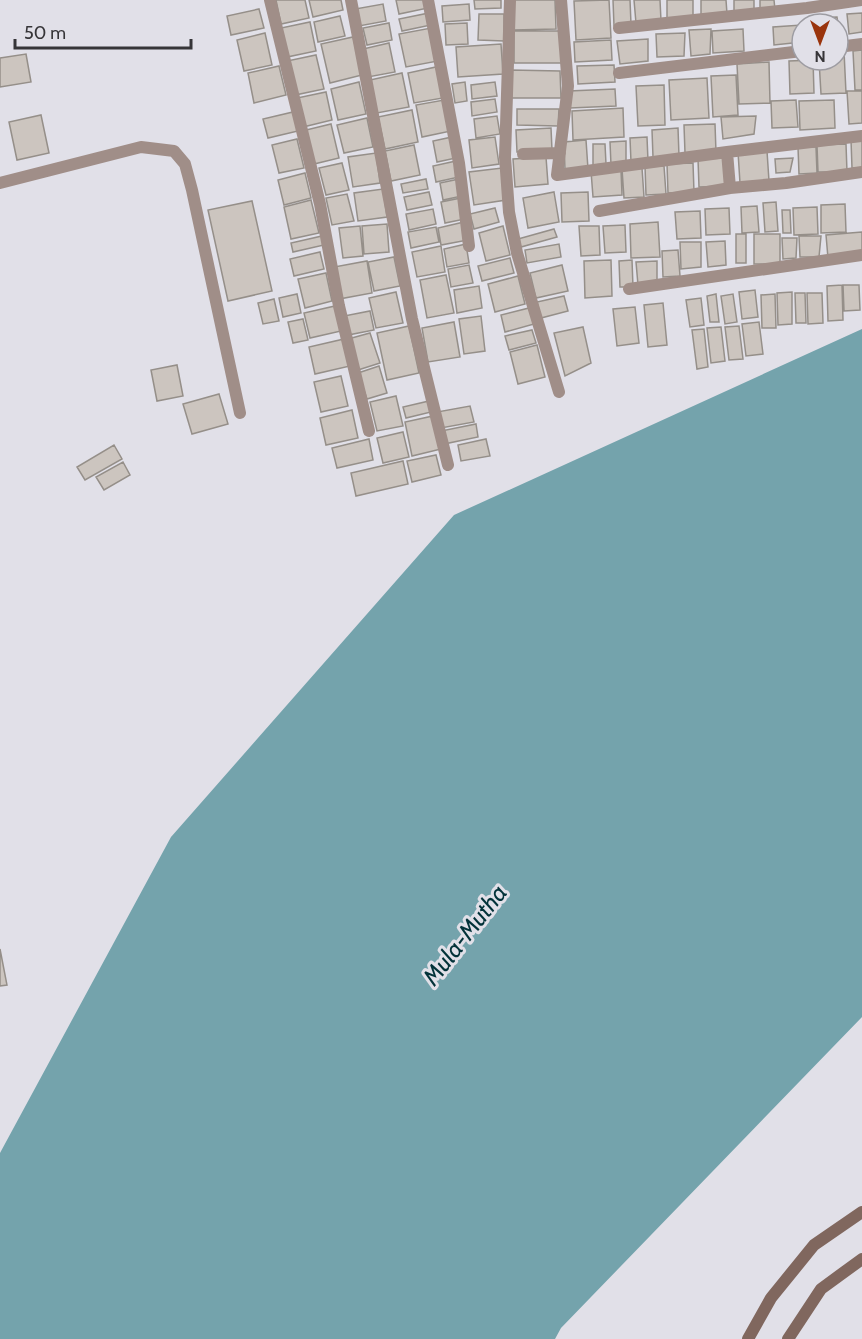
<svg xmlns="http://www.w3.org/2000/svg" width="862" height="1339" font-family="Cabin,sans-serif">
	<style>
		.water { fill: #74a3ac }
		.building { fill: #ccc5bf; stroke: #958f89; stroke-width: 1.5 }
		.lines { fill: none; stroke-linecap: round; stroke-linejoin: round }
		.street { stroke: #a08e88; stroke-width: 12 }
		.secondary { stroke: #80675e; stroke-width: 12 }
		.labels { text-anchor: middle; stroke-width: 6; stroke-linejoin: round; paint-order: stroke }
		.water-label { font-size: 24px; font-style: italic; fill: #023239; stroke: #e1e0e8 }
	</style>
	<rect width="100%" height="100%" fill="#e1e0e8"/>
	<!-- water -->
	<path class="water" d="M862,329v688l-301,311 -6,11h-555v-186l171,-316 283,-322z"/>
	<!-- building -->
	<path class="building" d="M276,0h29l4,18 -28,6z
		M309,0h32l2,10 -30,7z
		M396,0h30l2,8 -29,6z
		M474,0h27v8l-26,1z
		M514,0h41l1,29 -43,1z
		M609,0l2,38 -35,2 -2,-39z
		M613,0h17l1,24 -17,2z
		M634,0h26l1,21 -25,2z
		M667,0h26v18l-26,1z
		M701,0h25l1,14 -26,2z
		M734,0h20v10l-20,3z
		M760,0h14l1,10 -15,1z
		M383,4l3,17 -27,5 -4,-17z
		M469,4l1,16 -27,2 -1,-16z
		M259,9l5,19 -33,7 -4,-19z
		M429,13l2,12 -29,6 -3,-12z
		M862,13v19l-13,2 -2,-20z
		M479,14h25v27l-26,-1z
		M340,16l5,20 -27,6 -4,-20z
		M837,17l3,20h-2v-13h-26v-6z
		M310,22l6,29 -29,6 -6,-29z
		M389,23l3,17 -25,5 -4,-17z
		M467,23l1,21 -22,1 -1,-21z
		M802,25v17l-28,3 -1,-18z
		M431,28l7,33 -32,6 -7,-33z
		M711,29l-1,25 -19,2 -2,-26z
		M743,29l1,22 -31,2 -1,-22z
		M514,31h48v32h-48z
		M265,33l7,32 -28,6 -7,-31z
		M685,33l-1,23 -27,1 -1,-23z
		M353,37l9,38 -32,8 -9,-39z
		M648,39v22l-28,3 -3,-23z
		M611,40l1,20 -37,2 -1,-20z
		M389,43l6,29 -27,5 -5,-28z
		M501,44l2,30 -45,3 -2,-30z
		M862,50v40h-7l-2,-39z
		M844,51l2,42 -25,1 -2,-34h19v-8z
		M26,54l5,28 -31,5v-29z
		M316,55l8,34 -29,6 -8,-34z
		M813,60l1,33 -24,1 -1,-33z
		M769,62l1,41 -31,1 -2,-40z
		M614,65l1,17 -37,2 -1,-18z
		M279,66l7,29 -32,8 -6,-30z
		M436,67l7,31 -29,5 -6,-30z
		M510,70l50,1 1,27h-51z
		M402,73l7,34 -32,6 -7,-33z
		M736,75l2,40 -25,2 -2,-41z
		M707,78l2,40 -38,2 -2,-40z
		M359,82l7,32 -28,6 -7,-31z
		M465,82l2,19 -12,2 -3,-19z
		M495,82l2,14 -25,3 -1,-14z
		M664,85l1,40 -27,1 -2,-40z
		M615,89l1,17 -46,2 -1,-17z
		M847,91h15v32l-13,1z
		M326,92l6,28 -29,7 -6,-29z
		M495,99l2,13 -25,4 -1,-14z
		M444,100l7,31 -29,6 -6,-32z
		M796,100l2,27 -26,1 -1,-27z
		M834,100l1,28 -35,2 -1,-29z
		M623,108l1,29 -51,3 -1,-29z
		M517,109h42l-1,17 -41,-1z
		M412,110l6,32 -33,7 -7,-32z
		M293,112l5,19 -30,7 -5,-19z
		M41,115l8,38 -32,7 -8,-38z
		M497,116l3,18 -24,4 -2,-19z
		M756,116l-2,18 -31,5 -2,-22z
		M367,118l6,29 -29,6 -7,-28z
		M331,124l8,34 -25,6 -8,-34z
		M715,124l1,28 -31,1 -1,-28z
		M551,128l1,22 -35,2 -1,-22z
		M678,128l1,28 -26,1 -1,-27z
		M452,137l4,21 -19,4 -4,-21z
		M495,137l4,27 -27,4 -3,-28z
		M647,137l1,24 -17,1 -1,-24z
		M297,139l7,29 -25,5 -7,-28z
		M862,139v29h-10l-1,-28z
		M586,140l2,29 -23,1 -1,-28z
		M626,141v21l-15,3 -1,-23z
		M593,144h12l1,20 -13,1z
		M846,144l1,28h-29l-1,-27z
		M414,145l6,30 -29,6 -6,-30z
		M798,147h18l1,26 -18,1z
		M767,151l2,30 -29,2 -2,-31z
		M376,153l4,30 -27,4 -5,-30z
		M546,157l2,27 -33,3 -2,-28z
		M726,158l1,28 -28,1 -1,-28z
		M793,158l-3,14 -14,1 -1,-14z
		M456,161l3,16 -23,5 -3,-16z
		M342,163l7,27 -23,5 -7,-27z
		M693,163l1,29 -26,1 -1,-29z
		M645,166h19l2,28 -20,1z
		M502,168l4,32 -32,5 -5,-33z
		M642,168l2,29 -20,1 -2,-29z
		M621,170l1,25 -29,2 -2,-26z
		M305,173l6,25 -27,7 -6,-25z
		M426,179l2,10 -25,4 -2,-9z
		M459,179l3,17 -19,4 -3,-17z
		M383,189l4,28 -29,4 -4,-28z
		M429,192l3,13 -25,5 -3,-13z
		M554,192l5,30 -31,6 -5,-30z
		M588,192l1,29 -27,1 -1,-29z
		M347,194l7,27 -22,4 -6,-27z
		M461,198l4,21 -20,4 -4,-21z
		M311,200l8,33 -28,6 -7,-32z
		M252,201l20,90 -44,10 -20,-91z
		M776,202l2,29 -13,1 -2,-29z
		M845,204l1,28 -25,1v-28z
		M757,206l2,26 -17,1 -1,-26z
		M817,207l1,27 -24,1 -1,-27z
		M495,208l4,14 -25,7 -4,-15z
		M729,208l1,26 -24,1 -1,-26z
		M433,209l3,15 -27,6 -3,-16z
		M782,210h8l1,23h-8z
		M700,211l1,27 -24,1 -2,-27z
		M464,222l4,18 -27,5 -3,-17z
		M658,222l2,35 -29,1 -1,-34z
		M387,224l2,28 -25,2 -2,-28z
		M625,225l1,27 -21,1 -2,-27z
		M360,226l3,30 -20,2 -4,-30z
		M503,226l7,29 -24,6 -7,-28z
		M579,226h20l1,29 -19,1z
		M436,227l3,15 -28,6 -3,-16z
		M554,229l3,8 -36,10 -3,-8z
		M862,232v19l-34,7 -2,-23z
		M736,234h10v29h-10z
		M754,234h26v30h-26z
		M322,236l2,9 -31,7 -2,-9z
		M799,236h22l-2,21h-19z
		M782,238h15l-1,20 -13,1z
		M725,241l1,24 -18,2 -2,-25z
		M680,242h21v25l-20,2z
		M466,244l3,19 -22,4 -3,-18z
		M559,244l2,13 -34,6 -2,-13z
		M441,246l4,26 -28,5 -5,-25z
		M678,250l2,26 -17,1 -1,-26z
		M320,252l4,17 -30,7 -4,-17z
		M394,257l6,29 -26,5 -6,-29z
		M510,258l4,15 -32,8 -4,-15z
		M611,260l1,36 -27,2 -1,-37z
		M632,260l1,27h-13l-1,-26z
		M367,261l5,32 -33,6 -5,-32z
		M657,261v23l-19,1 -2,-23z
		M469,265l4,18 -22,4 -3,-18z
		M562,265l6,26 -32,7 -6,-25z
		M326,273l6,28 -27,7 -7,-29z
		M446,275l8,38 -27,5 -7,-38z
		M518,276l7,28 -30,8 -7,-28z
		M842,285l1,35 -15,1 -1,-35z
		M843,285h16l1,25 -16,1z
		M479,286l3,22 -25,5 -3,-23z
		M755,290l3,27 -16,2 -3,-27z
		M396,292l7,31 -27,5 -7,-30z
		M792,292v32l-14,1 -1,-32z
		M795,293h10l1,30h-10z
		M807,293h15l1,30 -15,1z
		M297,294l4,19 -18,4 -4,-19z
		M716,294l3,28h-9l-3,-26z
		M733,294l4,28 -12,2 -4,-28z
		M775,294l1,34h-14l-1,-33z
		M564,296l4,15 -27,7 -4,-16z
		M701,298l3,27 -14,2 -4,-27z
		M274,299l5,22 -16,3 -5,-21z
		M663,303l4,42 -19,2 -4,-42z
		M335,306l6,25 -31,7 -6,-25z
		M635,307l4,36 -22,3 -4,-37z
		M529,308l5,16 -29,8 -4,-17z
		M370,311l4,19 -26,5 -4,-19z
		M481,316l4,35 -21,3 -5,-35z
		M303,319l5,21 -15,3 -5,-21z
		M454,322l6,35 -32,5 -6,-34z
		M759,322l4,32 -17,2 -4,-32z
		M409,326l10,47 -32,7 -10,-47z
		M739,326l4,33 -14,1 -4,-33z
		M583,327l8,36 -26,13 -11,-43z
		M721,327l4,34 -14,2 -4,-35z
		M704,329l4,38 -11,2 -5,-39z
		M532,330l4,13 -27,7 -4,-14z
		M370,333l10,30 -22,7 -10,-31z
		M344,339l6,27 -35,8 -6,-27z
		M537,345l8,32 -27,7 -8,-32z
		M177,365l6,31 -26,5 -6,-31z
		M379,366l8,27 -20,6 -9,-26z
		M341,376l7,30 -27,6 -7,-30z
		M219,394l9,30 -36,10 -9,-30z
		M396,396l7,30 -26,5 -7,-29z
		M429,401l2,11 -25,6 -3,-11z
		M470,406l4,16 -33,6 -4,-16z
		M352,410l6,28 -32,7 -6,-27z
		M433,416l8,33 -29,7 -7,-34z
		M476,424l2,13 -34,7 -3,-13z
		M403,432l6,25 -26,6 -6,-25z
		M369,439l4,21 -36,8 -5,-20z
		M486,439l4,17 -29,5 -3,-16z
		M114,445l8,14 -37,21 -8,-13z
		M436,455l5,20 -29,7 -5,-21z
		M403,461l5,23 -52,12 -5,-23z
		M123,462l7,13 -26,15 -8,-13z
		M0,949l7,36 -7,1z"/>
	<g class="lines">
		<!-- street -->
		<path class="street" d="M270,0l50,204 19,102 30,125
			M351,0l61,319 36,146
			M428,0l31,163 10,83
			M510,0l-5,157 4,55 8,41 42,139
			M561,0l7,86 -11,89 170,-23 135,-16
			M619,28l188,-20 54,-8
			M838,47l24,-3
			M619,73l183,-22
			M727,152l3,36
			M523,154l37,-1
			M0,183l141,-36 33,4 11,13 7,26 48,223
			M599,211l131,-23 56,-5 76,-11
			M629,289l233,-34"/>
		<!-- secondary -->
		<path class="secondary" d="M748,1339l23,-41 43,-53 48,-33
			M788,1339l33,-50 41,-30"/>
	</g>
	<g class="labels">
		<!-- water labels -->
		<g class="water-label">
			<text transform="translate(465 935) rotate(-52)" y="8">Mula-Mutha</text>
		</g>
	</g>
	<!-- north arrow -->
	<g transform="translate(820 42) rotate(180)"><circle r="28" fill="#e1e0e8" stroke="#9d9ca2" stroke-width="1.5"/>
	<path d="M0-4.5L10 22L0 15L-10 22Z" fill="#9a340c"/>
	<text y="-9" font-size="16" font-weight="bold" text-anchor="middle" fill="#363538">N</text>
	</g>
	<!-- scale -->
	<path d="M15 39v9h176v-9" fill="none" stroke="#363538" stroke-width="3"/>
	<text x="24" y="39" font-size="18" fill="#363538" stroke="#e1e0e8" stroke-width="4.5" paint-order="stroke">50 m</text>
</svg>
